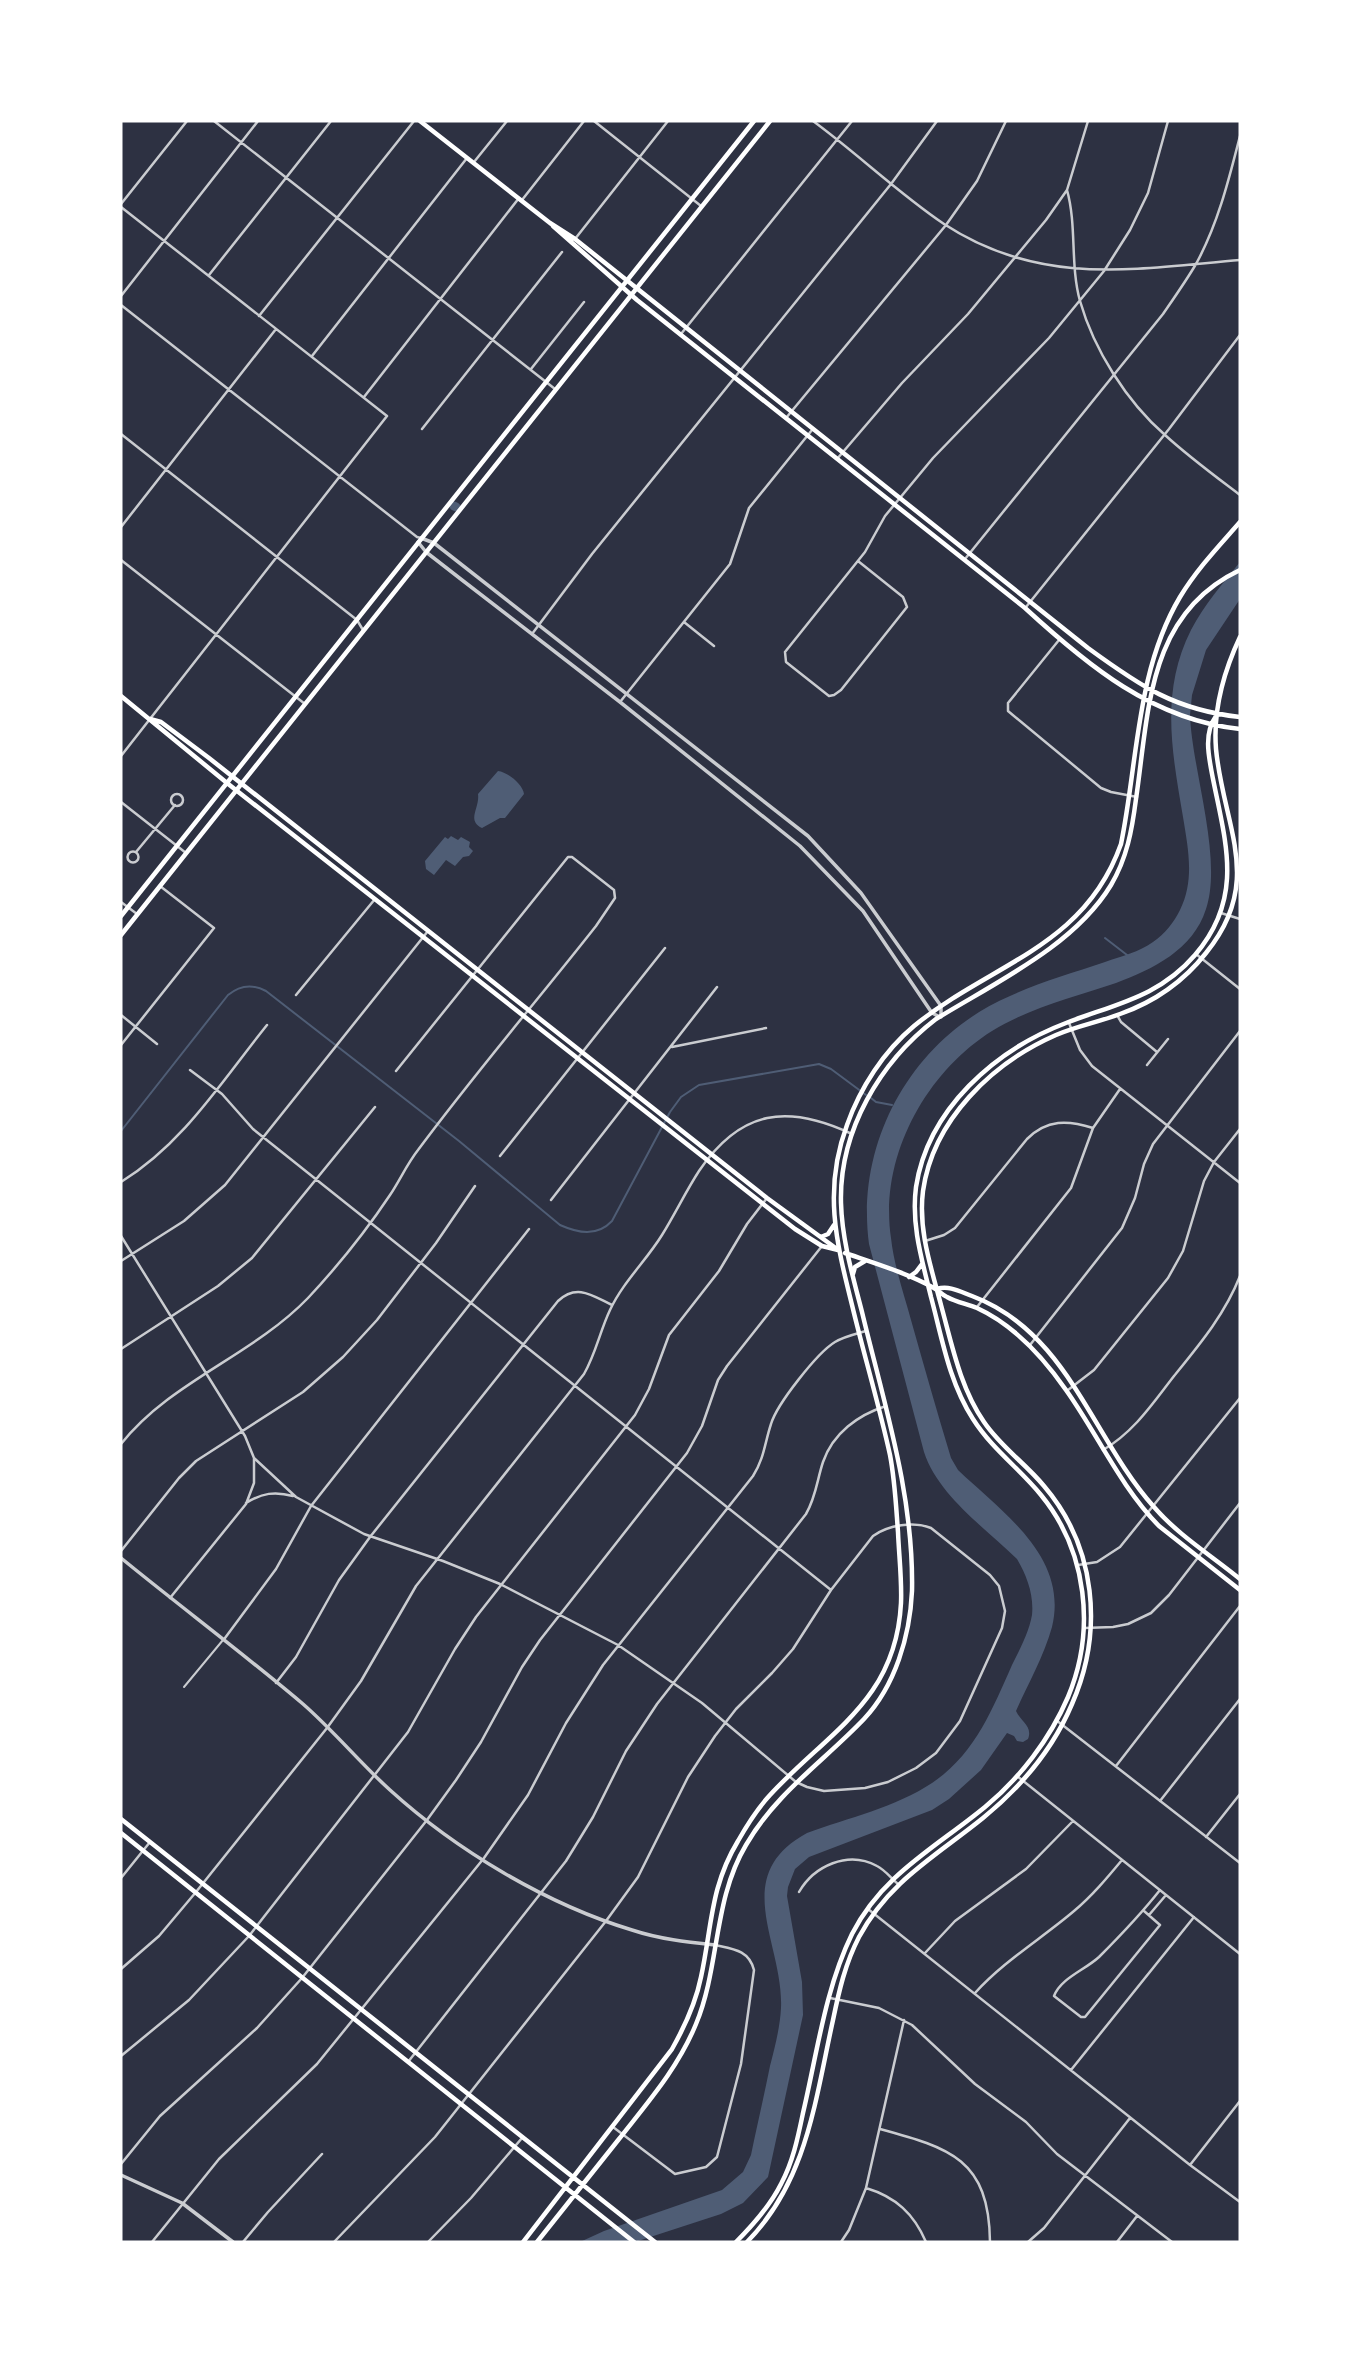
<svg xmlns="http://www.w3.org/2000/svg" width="1361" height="2363" font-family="'Alegreya Sans',sans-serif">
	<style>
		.water { fill: #4f5d75 }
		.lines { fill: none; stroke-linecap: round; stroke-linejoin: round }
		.stream { stroke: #4f5d75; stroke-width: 2 }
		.river { stroke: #4f5d75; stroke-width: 9 }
		.service { stroke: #caccd0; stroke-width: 2 }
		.minor { stroke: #caccd0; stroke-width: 2.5 }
		.tertiary { stroke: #caccd0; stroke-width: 3.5 }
		.secondary { stroke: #fff; stroke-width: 4.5 }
		.primary { stroke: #fff; stroke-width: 4.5 }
	</style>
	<rect width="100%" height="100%" fill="#2d3142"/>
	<!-- water -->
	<path class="water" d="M1240,562v37l-34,51 -14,45 -2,20c2,55 33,143 16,194 -13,41 -53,60 -90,74 -41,14 -87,25 -124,48 -67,42 -113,127 -101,207 3,28 13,56 20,82 13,46 26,92 40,138l7,12c44,42 111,87 94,157 -8,29 -24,57 -36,84 5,11 17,15 12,28l-5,3 -6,-1 -3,-5 -7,-3 -26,37 -32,29 -17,11 -123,47 -14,12 -7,18 -1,9 15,86 1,33 -35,162 -25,26 -22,11 -86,28h-55l24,-11 118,-41 21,-18 8,-17c6,-29 13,-59 19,-89 5,-19 10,-39 11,-58 3,-65 -53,-132 26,-175 41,-15 89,-26 125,-50 43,-29 60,-73 80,-118 8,-16 17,-33 20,-50 2,-20 -5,-39 -15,-56 -32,-31 -79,-64 -93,-107l-55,-208c-14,-104 45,-207 141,-248 30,-14 63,-23 95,-34 17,-6 34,-10 48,-20 12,-8 21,-20 27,-32 15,-30 8,-62 3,-93 -11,-65 -23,-125 8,-187 13,-25 32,-47 49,-68z
		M498,771c10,1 25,14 26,23l-19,24h-5l-18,10c-16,-8 -2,-20 -4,-34z
		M451,836l7,4 3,-3 9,5 -1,5 4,4 -4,5 -6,1 -8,9 -9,-6 -12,15 -8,-6 -1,-8 20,-24 3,2z"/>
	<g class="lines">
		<!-- stream -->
		<path class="stream" d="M1105,938l22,17
			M871,1098l5,4 16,3
			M121,1131l107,-136c12,-10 25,-11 38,-4l193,150 101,84c18,8 37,12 52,-4l58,-109 11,-15 18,-12 120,-21 12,5 35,26"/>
		<!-- river -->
		<path class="river" d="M454,506l2,1"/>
		<!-- service -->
		<path class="service" d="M184,1687l39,-47"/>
		<!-- minor -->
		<path class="minor" d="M214,121l341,268
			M594,121l107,85
			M813,121c45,33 85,72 131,103 96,63 190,45 296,36
			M474,162l33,-41
			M1067,190c10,36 3,75 13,111 14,49 47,101 85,134 24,22 50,41 75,60
			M522,200l62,-79
			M121,204l66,-83
			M121,207l266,209 -266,340
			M575,239l93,-118
			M209,275l122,-154
			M121,296l137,-175
			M121,305l296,232 4,1
			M259,316l155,-195
			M681,334l171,-213
			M312,356l155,-198
			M531,369l53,-67
			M364,397l155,-199
			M786,418l160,-193 31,-44 29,-60
			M422,429l140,-177
			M121,434l236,186 6,10
			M837,459l65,-76 66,-69 78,-94 21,-30 21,-69
			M121,527l155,-198
			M965,559l198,-245c11,-16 23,-33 33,-50 22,-40 33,-85 44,-128
			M121,560l184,144
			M858,561l45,36 4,10 -66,83 -7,5 -5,1 -43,-34 -1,-10 80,-100 20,-36 48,-58 116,-120 55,-67 26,-41 18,-37 20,-72
			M1026,607l143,-178 71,-94
			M684,622l30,24
			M532,634l60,-80 299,-370 46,-63
			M1059,640l-51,63v8l93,77 10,4 26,5
			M620,702l110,-138 19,-56 63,-78
			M171 800a6 6 0 1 1 12 0a6 6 0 1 1-12 0Z
			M121,802l65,51
			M127.5 857a5.5 5.5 0 1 1 11 0a5.5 5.5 0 1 1-11 0Z
			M136,852l39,-47
			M121,902l16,12
			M1221,913l19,6
			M1196,954l44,35
			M296,995l79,-96
			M121,1015l36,29
			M1117,1015l4,7 36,30
			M1069,1023l11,27 12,16 148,117
			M121,1045l93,-117 -54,-42
			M672,1047l94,-19
			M1147,1065l21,-26
			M190,1070l32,24 31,35 578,461
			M500,1156l165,-208
			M121,1182c62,-38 101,-101 146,-157
			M551,1200l166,-213
			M121,1236l124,200 9,22 42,39 68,37 79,27 57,23 118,61 84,58 94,79 11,5 17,4 41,-3 23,-6 28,-14 20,-15 24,-32 42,-93 3,-17 -6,-25 -9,-11 -59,-47c-17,-7 -43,-3 -58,8l-42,54 -38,59 -21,24 -36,36 -21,27 -27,41 -50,100 -32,44 -171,216 -101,105
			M925,1241l19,-6 11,-7 72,-89c20,-20 41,-19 66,-11
			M121,1261l63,-40 41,-36 203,-254
			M977,1307l94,-119 22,-60 27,-39
			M1030,1345l92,-117 13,-30 9,-34 9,-20 87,-113
			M121,1349l97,-63 34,-28 123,-151
			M1068,1390l26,-20 74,-92 15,-27 21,-70 10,-19 26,-33
			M121,1444c50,-63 131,-88 187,-146 29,-31 58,-67 82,-103 10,-15 17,-31 28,-45 57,-77 119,-149 178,-224l19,-28 -1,-8 -42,-33h-4l-172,214
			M1103,1450c31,-18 50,-47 71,-74 26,-32 51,-62 66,-100
			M246,1503c16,-10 29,-12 47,-7
			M121,1551l58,-73 17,-17 107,-69 40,-35 34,-37 59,-77 39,-57
			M1078,1565l19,-3 23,-15 120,-149
			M170,1598l76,-94 8,-21v-25
			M1084,1628l29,-1 15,-3 23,-11 18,-18 71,-92
			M225,1638l51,-69 35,-63 218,-277
			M276,1683l20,-26 43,-77 31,-43 188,-236c19,-18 35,-5 54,4
			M1056,1720l184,143
			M1116,1766l124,-160
			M1017,1776l223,178
			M1160,1801l80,-102
			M1206,1837l34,-43
			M121,1878l29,-36
			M799,1892c15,-26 49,-42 78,-26 8,4 14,12 21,18
			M868,1909l322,256 50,37
			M1144,1911l16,14 -75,92h-4l-27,-21c7,-18 31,-26 45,-39 21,-21 42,-43 61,-67
			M1149,1915l17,-20
			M925,1953l30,-32 71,-52 47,-48
			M121,1969l38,-33 37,-44 131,-164 34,-47 55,-95 168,-212c12,-21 16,-43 26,-64 13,-28 36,-49 52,-75 13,-21 24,-44 37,-64 42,-62 89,-67 153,-37
			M975,1993c29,-32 66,-54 99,-82 18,-15 33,-33 48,-51
			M830,1998l49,10 33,17 63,59 51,38 31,32 115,88
			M121,2056l68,-56 60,-64 159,-204 47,-83 21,-32 159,-202 14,-26 20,-54 50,-64 28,-47 20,-26
			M408,2062l158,-201 27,-44 33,-66 31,-47 149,-190c10,-17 11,-34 17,-52 10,-29 35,-47 63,-56
			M1071,2070l123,-153
			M613,2127l62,47 31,-7 11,-10 24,-93 13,-94c-5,-20 -21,-21 -39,-25
			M880,2129c70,19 109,30 110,113
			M121,2164l39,-48 97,-88 45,-50 125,-158 29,-40 25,-38 41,-75 18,-27 147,-187 15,-27 16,-46 9,-14 95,-120
			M1190,2165l50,-64
			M866,2188c30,9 48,26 60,54
			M152,2242l67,-83 98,-95 167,-206 44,-63 38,-72 37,-58 150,-189c11,-17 12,-34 18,-52 6,-20 46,-71 64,-82 10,-6 21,-8 31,-11
			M243,2242l25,-30 54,-58
			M428,2242l43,-44 51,-60
			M841,2242l8,-12 17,-42 38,-168
			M1028,2242l16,-14 86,-110
			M1117,2242l20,-26"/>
		<!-- tertiary -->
		<path class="tertiary" d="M421,538l13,5 374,293 53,57 80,113v11
			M418,542l8,10 36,28 158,122 180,144 63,65 69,102 8,4
			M121,1558c60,49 123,96 182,146 31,27 57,59 87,86 66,60 156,114 242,140 27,9 55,12 83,15
			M121,2175l61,28 51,39"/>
		<!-- secondary -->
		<path class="secondary" d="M420,121l130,102 25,16 513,409c52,38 87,62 152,69
			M553,226l84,74 388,308c62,57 128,112 215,121
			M121,696l106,87 568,446 27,17 16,4
			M150,719l11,3 48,36 558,440 70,51
			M821,1237l7,-3 6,-9
			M845,1253c29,10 62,20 89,35 5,3 8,7 13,9 9,5 20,7 30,11 37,17 66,49 89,82 32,45 54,96 93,136l81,64
			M853,1274l2,-7 10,-6
			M909,1277l7,-5 6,-8
			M937,1289c12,-4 24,3 35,7 96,36 120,142 182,211 24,28 58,49 86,72
			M121,1819l534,423
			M121,1833l513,409
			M523,2242l149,-193c13,-23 24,-47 29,-72 11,-50 9,-90 37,-136 9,-16 19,-32 32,-46 58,-63 126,-94 131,-192 1,-23 -2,-47 -3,-71 -2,-26 -3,-51 -8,-77 -11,-50 -26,-100 -38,-150 -16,-64 -29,-116 -5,-180 13,-37 37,-74 67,-99 77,-63 170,-78 207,-182 17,-83 15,-173 59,-247 17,-28 39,-51 60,-75
			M537,2242c27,-34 55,-69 82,-103 29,-37 59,-71 77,-115 24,-58 17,-124 50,-179 30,-52 78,-84 118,-126 31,-33 46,-83 48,-128 2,-96 -28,-187 -50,-279 -9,-35 -20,-72 -21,-109 -2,-72 39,-141 95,-184 60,-37 138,-73 175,-134 16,-27 21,-55 25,-86 13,-88 11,-185 104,-229
			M736,2242c17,-17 34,-36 45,-58 12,-22 17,-47 22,-71 14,-59 22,-124 49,-179 31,-60 83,-86 133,-127 35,-29 65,-68 83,-110 28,-67 19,-146 -27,-202 -22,-27 -49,-46 -68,-76 -24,-37 -31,-81 -42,-122 -9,-37 -20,-72 -15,-110 12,-78 79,-137 150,-164 49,-19 93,-26 129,-68 49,-57 31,-111 18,-176 -4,-21 -10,-45 3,-63
			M747,2242c60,-61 68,-141 86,-222 6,-29 12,-56 26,-83 30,-56 77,-81 124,-119 38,-31 70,-69 89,-114 32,-73 24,-157 -28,-218 -19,-23 -43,-39 -60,-64 -24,-35 -32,-77 -43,-117 -10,-38 -23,-75 -18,-114 10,-71 69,-128 133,-156 21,-9 43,-13 64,-21 34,-12 64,-33 86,-61 59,-72 17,-127 10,-204 -3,-38 8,-78 24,-112"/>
		<!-- primary -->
		<path class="primary" d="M121,916l633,-795
			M121,935l649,-814"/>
	</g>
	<!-- border -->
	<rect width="1361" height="2363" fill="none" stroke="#ffffff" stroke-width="245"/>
</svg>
